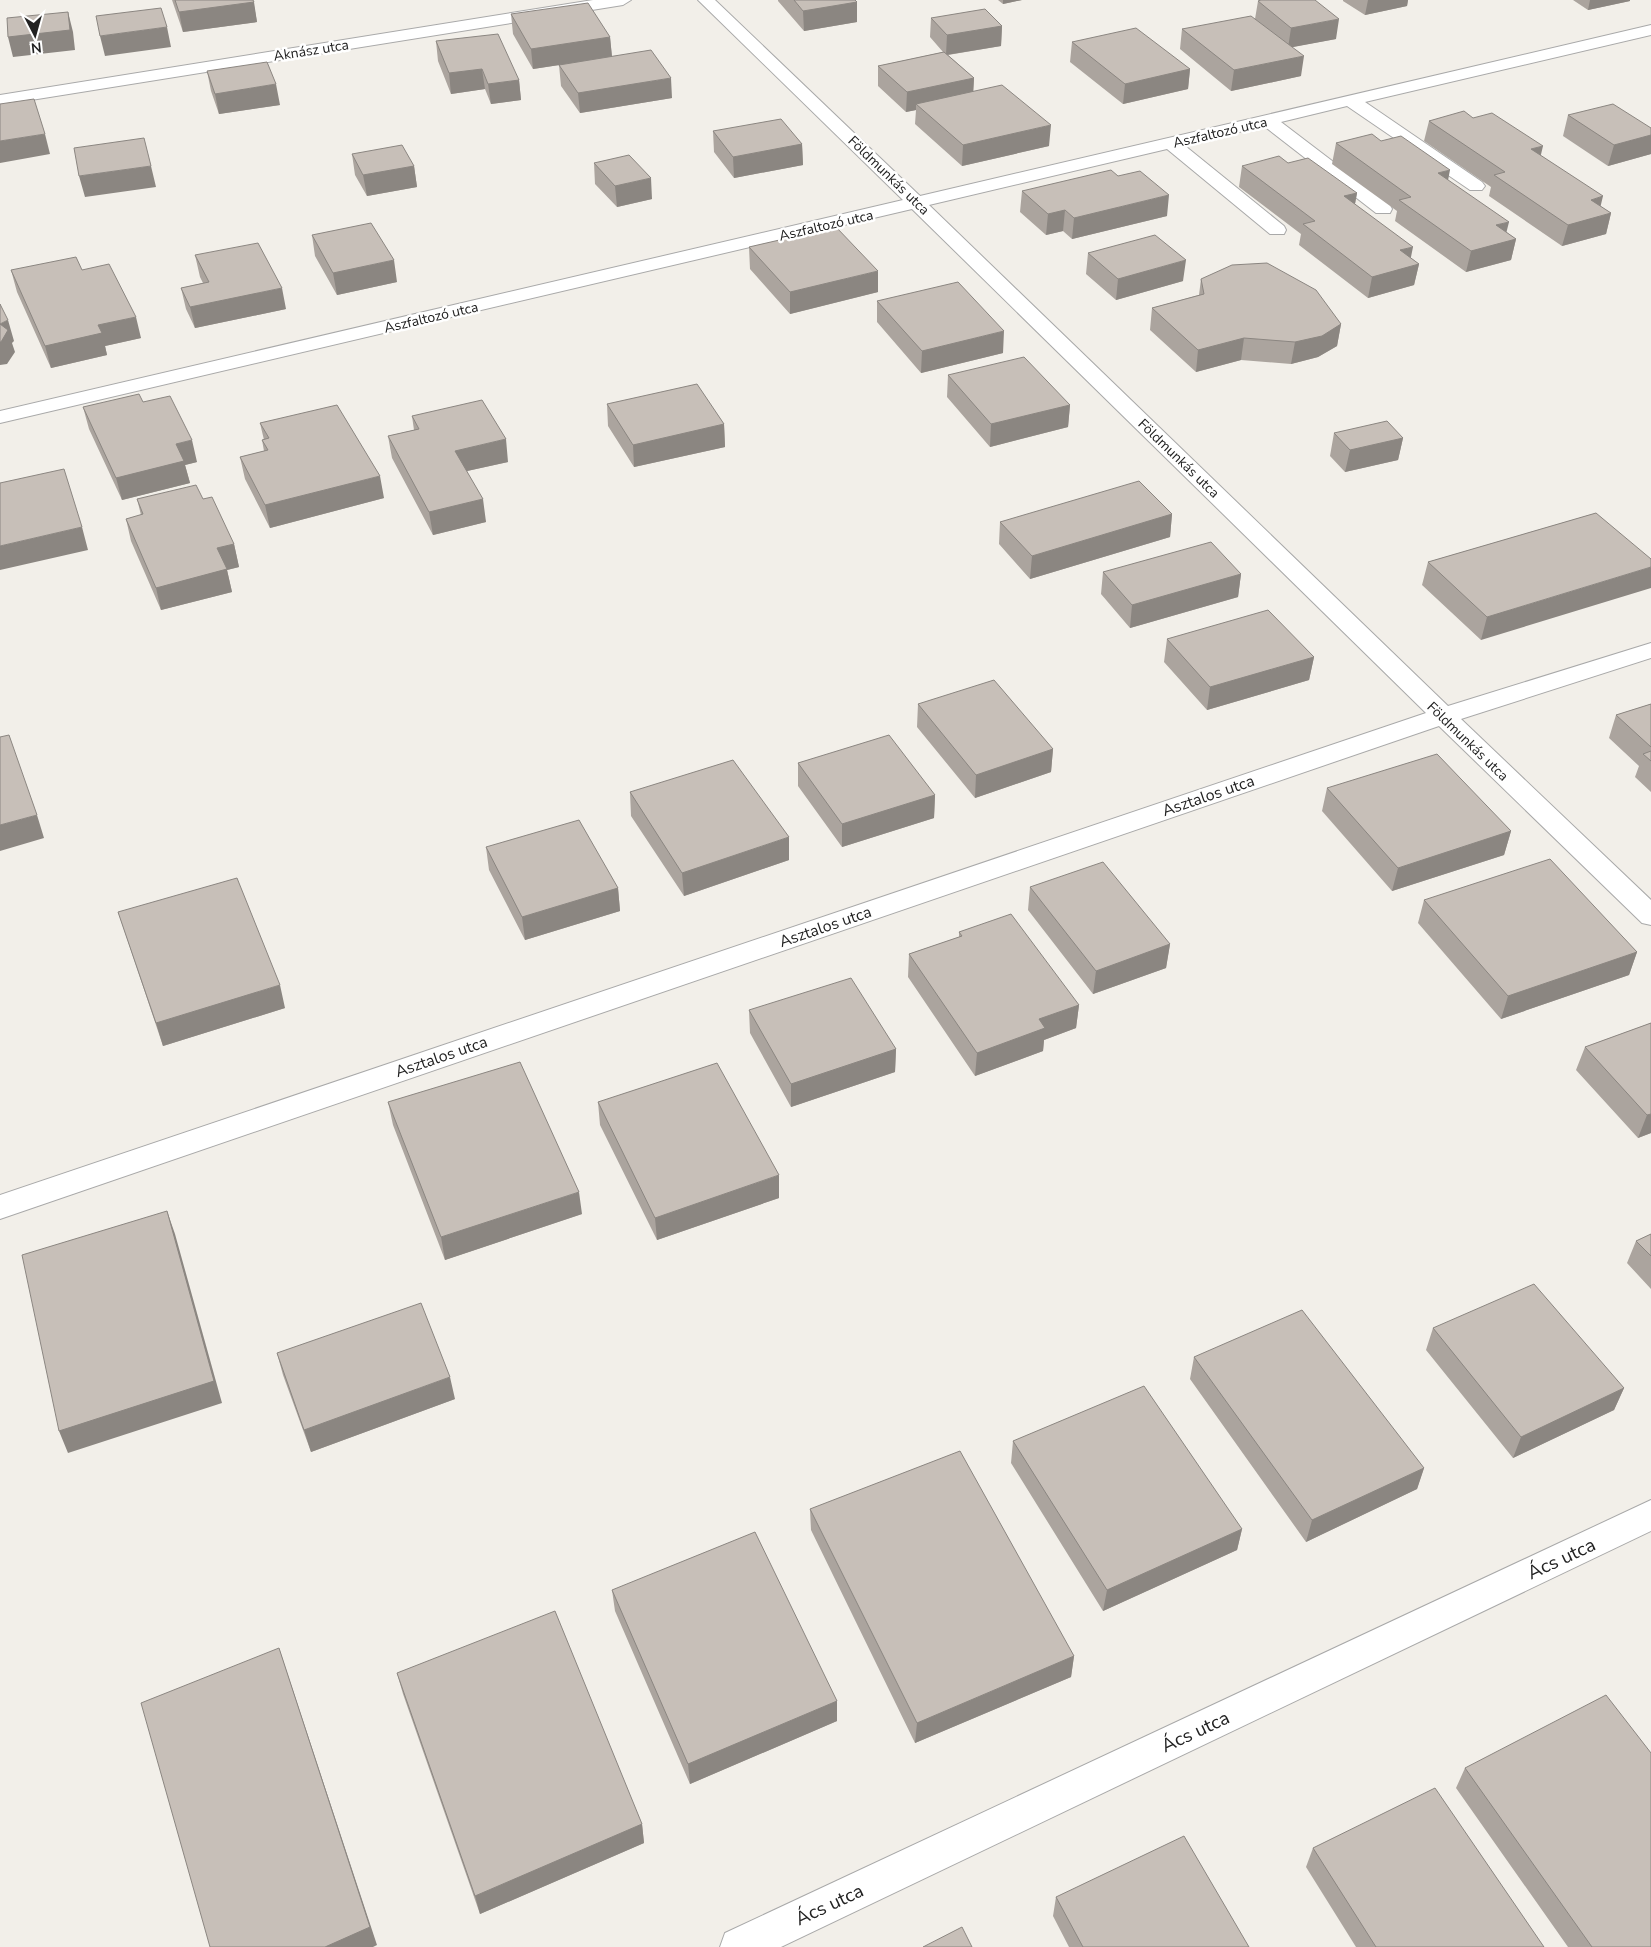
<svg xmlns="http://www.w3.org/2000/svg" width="1651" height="1947" font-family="'Nunito Sans',sans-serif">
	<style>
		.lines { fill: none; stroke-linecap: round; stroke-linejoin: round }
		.minor-casing { stroke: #a9a9a9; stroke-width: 2 }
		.minor { fill: #fff; fill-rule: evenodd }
		.wall { fill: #aba49e }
		.shaded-wall { fill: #8b8681 }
		.building { fill: #c7bfb8; stroke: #8b8681 }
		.labels { text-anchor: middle; stroke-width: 5; stroke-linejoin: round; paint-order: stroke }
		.far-street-label { font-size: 14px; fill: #222; stroke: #fff }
		.street-label { font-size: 16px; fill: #222; stroke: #fff }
		.near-street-label { font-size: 19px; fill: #222; stroke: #fff }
	</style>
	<rect width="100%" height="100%" fill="#f2efe9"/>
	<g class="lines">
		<defs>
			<path id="minor" d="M593,0h38l-8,5 -623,100v-10z
				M698,0h17l205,196 731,-171v10l-286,67 117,80 3,4 -3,4h-12l-123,-84 -66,16 109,83 2,4 -2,4h-14l-112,-87 -80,19 100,81 2,4 -2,4h-14l-103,-85 -238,56 519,501 203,-63v15l-190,61 190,181v25l-9,-2 -203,-197 -1439,493v-24l1426,-482 -514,-504 -912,214v-12l903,-211z
				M1651,1500v31l-870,416h-61l5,-14z"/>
		</defs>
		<!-- minor casing -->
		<use href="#minor" class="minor-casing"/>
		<!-- minor -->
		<use href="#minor" class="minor"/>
	</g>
	<!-- wall -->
	<path class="wall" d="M172,0h81l4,22 -74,10z
		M778,0h77l2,2v20l-53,9 -26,-30z
		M998,0h24l-19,4z
		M1343,0h65l-1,6 -42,9 -22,-14z
		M1573,0h57v1l-42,9z
		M1258,1l78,38 -44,8 9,29 -70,15 -51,-42 2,-20 73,-10z
		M511,14l99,23 2,20 60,41 -92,15 -19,-27 -2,-21 13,-2 -39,6 -20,-35z
		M931,18l71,8 -1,20 -53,9 26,23 -1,13 76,55 -87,20 -47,-42 1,-14 -10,2 -28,-26v-20l65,-14 -13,-15z
		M436,41l83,39 2,20 -30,4 -6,-15 -34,5 -13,-33z
		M1072,42l118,27 -2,20 -65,15 -53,-42z
		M207,71l73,34 -61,9 -8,-23z
		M1568,115l83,13v26l-43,12 -45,-30z
		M1473,118l67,37 60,51 11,7 -5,21 -44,12 -73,-50 2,-9 -67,-46 5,-20z
		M713,131l89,13 1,21 -69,13 -20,-26z
		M1381,141l67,39 58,52 10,7 -5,21 -45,12 -71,-51 2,-10 -65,-47 4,-21z
		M352,154l62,12 3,21 -50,9 -12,-21z
		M594,163l58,36 -35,8 -22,-23z
		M1288,163l69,30 -2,11 56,54 8,6 -5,21 -46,13 -69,-53 2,-11 -62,-47 3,-21z
		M1022,191l145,25 -95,23 -9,-8 -17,4 -26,-23z
		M312,235l85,47 -60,13 -22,-39z
		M749,247l129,45 -88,22 -40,-45z
		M1088,253l95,28 -67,19 -30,-26z
		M195,255l91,54 -91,19 -9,-19 -5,-21 22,-5 -3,-6z
		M11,270h71l59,68 -36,8 2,9 -56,13 -34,-76z
		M1201,279l140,45 -4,22 -19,11 -27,7 -50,-4 -45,12 -46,-42 2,-22 47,-13z
		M877,301l126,52 -82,20 -44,-51z
		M948,375l122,30 -2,22 -78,20 -43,-50z
		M143,402l54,60 -12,3 5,18 -68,17 -33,-71 -6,-22z
		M607,404l117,20 1,23 -91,20 -26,-41z
		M412,416l96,46 -41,9 19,51 -53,13 -41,-77 -4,-22 26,-6z
		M260,423l124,75 -114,30 -25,-49 -5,-22 24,-6 -2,-11h2z
		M1334,433l69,5 -5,22 -53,12 -15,-16z
		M137,499h66l31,45 5,23 -12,3 5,22 -71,18 -30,-69 -5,-22 15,-4z
		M1596,513l-115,127 -59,-55 6,-23z
		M1172,514l-2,23 -140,42 -31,-35 1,-22z
		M1103,572l138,2 -3,23 -108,31 -29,-34z
		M1167,639l147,18 -5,23 -102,30 -43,-48z
		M918,704l135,45 -2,23 -76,26 -58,-71z
		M1651,704v88l-16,-15 4,-11 -30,-28 7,-23z
		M798,763l137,32 -1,23 -92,29 -44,-61z
		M1327,788l184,43 -7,24 -112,36 -70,-80z
		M630,792l159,68 -105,36 -53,-80z
		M486,847l132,41 2,23 -95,29 -36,-70z
		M1030,887l140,57 -4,24 -73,26 -65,-84z
		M1424,900l213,52 -8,23 -128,44 -83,-96z
		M118,912l167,96 -122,38z
		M959,932l120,73 -3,23 -32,12 -1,11 -68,25 -67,-99 1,-23 50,-17z
		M749,1010l147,39 -1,23 -104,35 -41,-74z
		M1651,1023v110l-13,5 -62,-68 9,-23z
		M388,1102l194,112 -137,46 -52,-135z
		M598,1102l181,96 -122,42 -57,-115z
		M1651,1234v55l-24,-26 9,-22z
		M1433,1328l191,60 -10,22 -101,48 -87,-108z
		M277,1353l178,46 -144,53 -28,-77z
		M1194,1357l230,111 -7,21 -111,53 -116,-163z
		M1013,1441l229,88 -5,21 -134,61 -92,-148z
		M810,1509l264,147 -3,21 -156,66 -104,-213z
		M612,1590l225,111v20l-147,63 -75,-173z
		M397,1673l245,151 2,19 -164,71 -77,-220z
		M1465,1768l186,179h-83l-112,-159z
		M1313,1848l231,99h-188l-50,-80z
		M1056,1897l193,50h-180l-16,-31z"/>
	<!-- shaded-wall -->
	<path class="shaded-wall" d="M1003,0h19l-19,4z
		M1368,0h40l-1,6 -42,9z
		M1590,0h40v1l-42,9z
		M254,2l3,20 -74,10 -4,-20z
		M857,2v20l-53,9 -1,-20z
		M68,12l5,20 2,18 -62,7 -5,-20z
		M1339,19l-3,20 -48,9 3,-20z
		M1002,26l-1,20 -55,9 1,-20z
		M167,27l4,20 -66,9 -5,-20z
		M610,37l2,20 -79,12 -2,-20z
		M1304,56l-3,20 -70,15 3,-21z
		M482,69l3,20 -34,5 -2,-21z
		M1190,69l-2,20 -65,15 2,-20z
		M671,78l1,20 -92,15 -2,-20z
		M974,78l-1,20 -57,6v6l-10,2 1,-20z
		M519,80l2,20 -30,4 -3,-20z
		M276,84l4,21 -61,9 -4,-20z
		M1051,125l-2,21 -87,20 1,-21z
		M45,134l5,20 -50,9v-22z
		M1651,135v19l-43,12 6,-21z
		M802,144l1,21 -69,13 -1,-21z
		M1543,146l-5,21 -7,-18z
		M151,166l5,21 -71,10 -6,-21z
		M414,166l3,21 -50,9 -4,-21z
		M1450,170l-4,21 -8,-18z
		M651,178l1,21 -35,8 -2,-21z
		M1357,193l-4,21 -9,-18z
		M1169,195l-2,21 -95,23 2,-21z
		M1603,196l-5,21 13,-4 -5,21 -44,12 6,-21 23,-25z
		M1065,210l-2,21 -17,4 2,-21z
		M1509,222l-5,20 12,-3 -5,21 -45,12 5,-21 25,-26z
		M1413,247l-4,20 10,-3 -5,21 -46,13 4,-21 28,-27z
		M394,260l3,22 -60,13 -4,-22z
		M1186,260l-3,21 -67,19 2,-21z
		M878,271v21l-88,22v-22z
		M282,288l4,21 -91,19 -5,-21z
		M136,317l5,21 -36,8 2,9 -56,13 -6,-22 53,-21z
		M8,320l6,21 -2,2 3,9 -8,12 -7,1v-41z
		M1341,324l-4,22 -19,11 -27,7 4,-22z
		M1004,331l-1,22 -82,20 1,-22z
		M1244,338l-3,22 -45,12 2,-22z
		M1070,405l-2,22 -78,20 1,-23z
		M724,424l1,23 -91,20 -1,-22z
		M1403,438l-5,22 -53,12 5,-22z
		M506,439l2,23 -50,11 -3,-22z
		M192,440l5,22 -12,3 5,18 -68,17 -6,-22 60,-34z
		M380,476l4,22 -114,30 -5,-23z
		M483,499l3,23 -53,13 -4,-23z
		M1172,514l-2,23 -140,42 2,-23z
		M82,527l6,23 -88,20v-24z
		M234,544l5,23 -12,3 5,22 -71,18 -5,-22 61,-40z
		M1651,567v21l-170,52 6,-23z
		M1241,574l-3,23 -108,31 2,-23z
		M1314,657l-5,23 -102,30 3,-23z
		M1053,749l-2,23 -76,26 1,-23z
		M935,795l-1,23 -92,29v-23z
		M37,815l7,23 -44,13v-26z
		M1511,831l-7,24 -112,36 6,-23z
		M789,837v23l-105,36 -2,-23z
		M618,888l2,23 -95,29 -3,-23z
		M1170,944l-4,24 -73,26 3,-23z
		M1637,952l-8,23 -128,44 7,-23z
		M280,985l5,23 -122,38 -7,-23z
		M1079,1005l-3,23 -32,12 -1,11 -68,25 2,-23 62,-34z
		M896,1049l-1,23 -104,35v-23z
		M1651,1114v19l-13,5 9,-23z
		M779,1175v23l-122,42 -2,-22z
		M579,1192l3,22 -137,46 -4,-23z
		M167,1211l8,23 47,169 -154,50 -9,-22z
		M450,1377l5,22 -144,53 -7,-22z
		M1624,1388l-10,22 -101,48 8,-21z
		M1424,1468l-7,21 -111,53 6,-22z
		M1242,1529l-5,21 -134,61 4,-21z
		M279,1648l98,297 -4,2h-48z
		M1074,1656l-3,21 -156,66 2,-20z
		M837,1701v20l-147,63 -2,-20z
		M642,1824l2,19 -164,71 -5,-18z"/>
	<!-- building -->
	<path class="building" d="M175,0h78l1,2 -75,10z
		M794,0h61l2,2 -54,9z
		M1261,0h54l24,19 -48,9 -33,-27z
		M588,3l22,34 -79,12 -20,-35z
		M161,8l6,19 -67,9 -4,-20z
		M985,9l17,17 -55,9 -16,-17z
		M68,12l2,18 -62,7 -1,-19z
		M1251,16l53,40 -70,14 -52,-41z
		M1136,28l54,41 -65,15 -53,-42z
		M498,34l21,46 -31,4 -6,-15 -33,4 -13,-32z
		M651,50l20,28 -93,15 -19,-28z
		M944,52l30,26 -67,14 -29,-26z
		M267,62l9,22 -61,10 -8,-23z
		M1002,85l49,40 -88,20 -47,-41z
		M34,99l11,35 -45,7v-37z
		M1613,104l38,24v7l-37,10 -46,-30z
		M1464,111l9,7 19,-5 51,33 -12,3 72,47 -12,4 20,13 -43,12 -74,-50 11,-3 -76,-51z
		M781,119l21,25 -69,13 -20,-26z
		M1372,134l9,7 20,-5 49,34 -12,3 71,49 -13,3 20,14 -45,12 -72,-51 12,-3 -75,-54z
		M144,138l7,28 -72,10 -5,-28z
		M402,145l12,21 -51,9 -11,-21z
		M629,155l22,23 -36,8 -21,-23z
		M1279,156l9,7 20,-5 49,35 -13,3 69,51 -13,3 19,14 -47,13 -69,-53 12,-3 -73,-55z
		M1111,170l7,6 22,-5 29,24 -95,23 -9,-8 -17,4 -26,-23z
		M371,223l23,37 -61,13 -21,-38z
		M836,227l42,44 -88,21 -41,-45z
		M1155,235l31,25 -68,19 -30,-26z
		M258,243l24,45 -92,19 -9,-19 28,-6 -14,-27z
		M76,257l6,13 27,-6 27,53 -38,8 4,8 -57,13 -34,-76z
		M1267,263l49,27 25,34 -19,12 -27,6 -51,-4 -46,12 -46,-42 52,-14 -3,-15 31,-14z
		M958,282l46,49 -82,20 -45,-50z
		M0,304l8,16 -8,4 8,6 -7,12h-1z
		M1024,357l46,48 -79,19 -43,-49z
		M697,384l27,40 -91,21 -26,-41z
		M139,394l4,8 27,-6 22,44 -16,4 8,17 -68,17 -33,-71z
		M482,400l24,39 -51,12 28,48 -54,13 -41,-76 31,-7 -7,-13z
		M337,405l43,71 -115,29 -25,-48 28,-7 -6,-10 7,-2 -9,-15z
		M1387,421l16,17 -53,12 -16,-17z
		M64,469l18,58 -82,19v-63z
		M1139,481l33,33 -140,42 -32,-34z
		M196,485l7,14 9,-2 22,47 -17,4 10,21 -71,19 -30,-69 17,-5 -6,-15z
		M1596,513l55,46v8l-164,50 -59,-55z
		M1211,542l30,32 -109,31 -29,-33z
		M1268,610l46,47 -104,30 -43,-48z
		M994,680l59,69 -77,26 -58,-71z
		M1651,704v43l-35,-32z
		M9,735l28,80 -37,10v-88z
		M889,735l46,60 -93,29 -44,-61z
		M1651,751v10l-8,-7z
		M1437,754l74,77 -113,37 -71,-80z
		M733,760l56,77 -107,36 -52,-81z
		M579,820l39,68 -96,29 -36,-70z
		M1550,859l87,93 -129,44 -84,-96z
		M1103,862l67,82 -74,27 -66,-84z
		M237,878l43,107 -124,38 -38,-111z
		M1011,914l68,91 -40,14 6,9 -68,25 -68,-99 53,-18 -3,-4z
		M851,978l45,71 -105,35 -42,-74z
		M1651,1023v91l-4,1 -62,-68z
		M520,1062l59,130 -138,45 -53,-135z
		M717,1063l62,112 -124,43 -57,-116z
		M167,1211l47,170 -155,50 -37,-176z
		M1651,1234v22l-15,-15z
		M1534,1284l90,104 -103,49 -88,-109z
		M421,1303l29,74 -146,53 -27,-77z
		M1302,1310l122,158 -112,52 -118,-163z
		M1144,1386l98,143 -135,61 -94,-149z
		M960,1451l114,205 -157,67 -107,-214z
		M755,1532l82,169 -149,63 -76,-174z
		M555,1611l87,213 -167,72 -78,-223z
		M279,1648l91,279 -45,20h-115l-69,-244z
		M1606,1695l45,58v194h-59l-127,-179z
		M1435,1788l109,159h-168l-63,-99z
		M1184,1836l65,111h-166l-27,-50z
		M962,1927l10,20h-49z"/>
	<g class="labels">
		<!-- far-street labels -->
		<g class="far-street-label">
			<text transform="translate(311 50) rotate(-9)" y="5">Aknász utca</text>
			<text transform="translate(1220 132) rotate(-13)" y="5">Aszfaltozó utca</text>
			<text transform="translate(889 175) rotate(44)" y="5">Földmunkás utca</text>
			<text transform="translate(826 225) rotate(-13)" y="5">Aszfaltozó utca</text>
			<text transform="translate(431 317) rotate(-13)" y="5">Aszfaltozó utca</text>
			<text transform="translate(1179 458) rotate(44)" y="5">Földmunkás utca</text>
			<text transform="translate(1468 741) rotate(44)" y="5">Földmunkás utca</text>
		</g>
		<!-- street labels -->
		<g class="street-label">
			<text transform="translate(1208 795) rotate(-19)" y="6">Asztalos utca</text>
			<text transform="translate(825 926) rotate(-19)" y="6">Asztalos utca</text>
			<text transform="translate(441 1056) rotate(-19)" y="6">Asztalos utca</text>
		</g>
		<!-- near-street labels -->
		<g class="near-street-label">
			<text transform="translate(1561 1558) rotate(-25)" y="7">Ács utca</text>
			<text transform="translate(1195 1731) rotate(-25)" y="7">Ács utca</text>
			<text transform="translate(829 1904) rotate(-25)" y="7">Ács utca</text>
		</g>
	</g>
	<!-- north arrow -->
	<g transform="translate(35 35) rotate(174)" stroke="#ffffff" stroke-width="4" paint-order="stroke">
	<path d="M0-4L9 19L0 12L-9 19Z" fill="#222222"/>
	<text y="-8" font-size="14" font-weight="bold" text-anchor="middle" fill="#222222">N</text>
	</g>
</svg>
